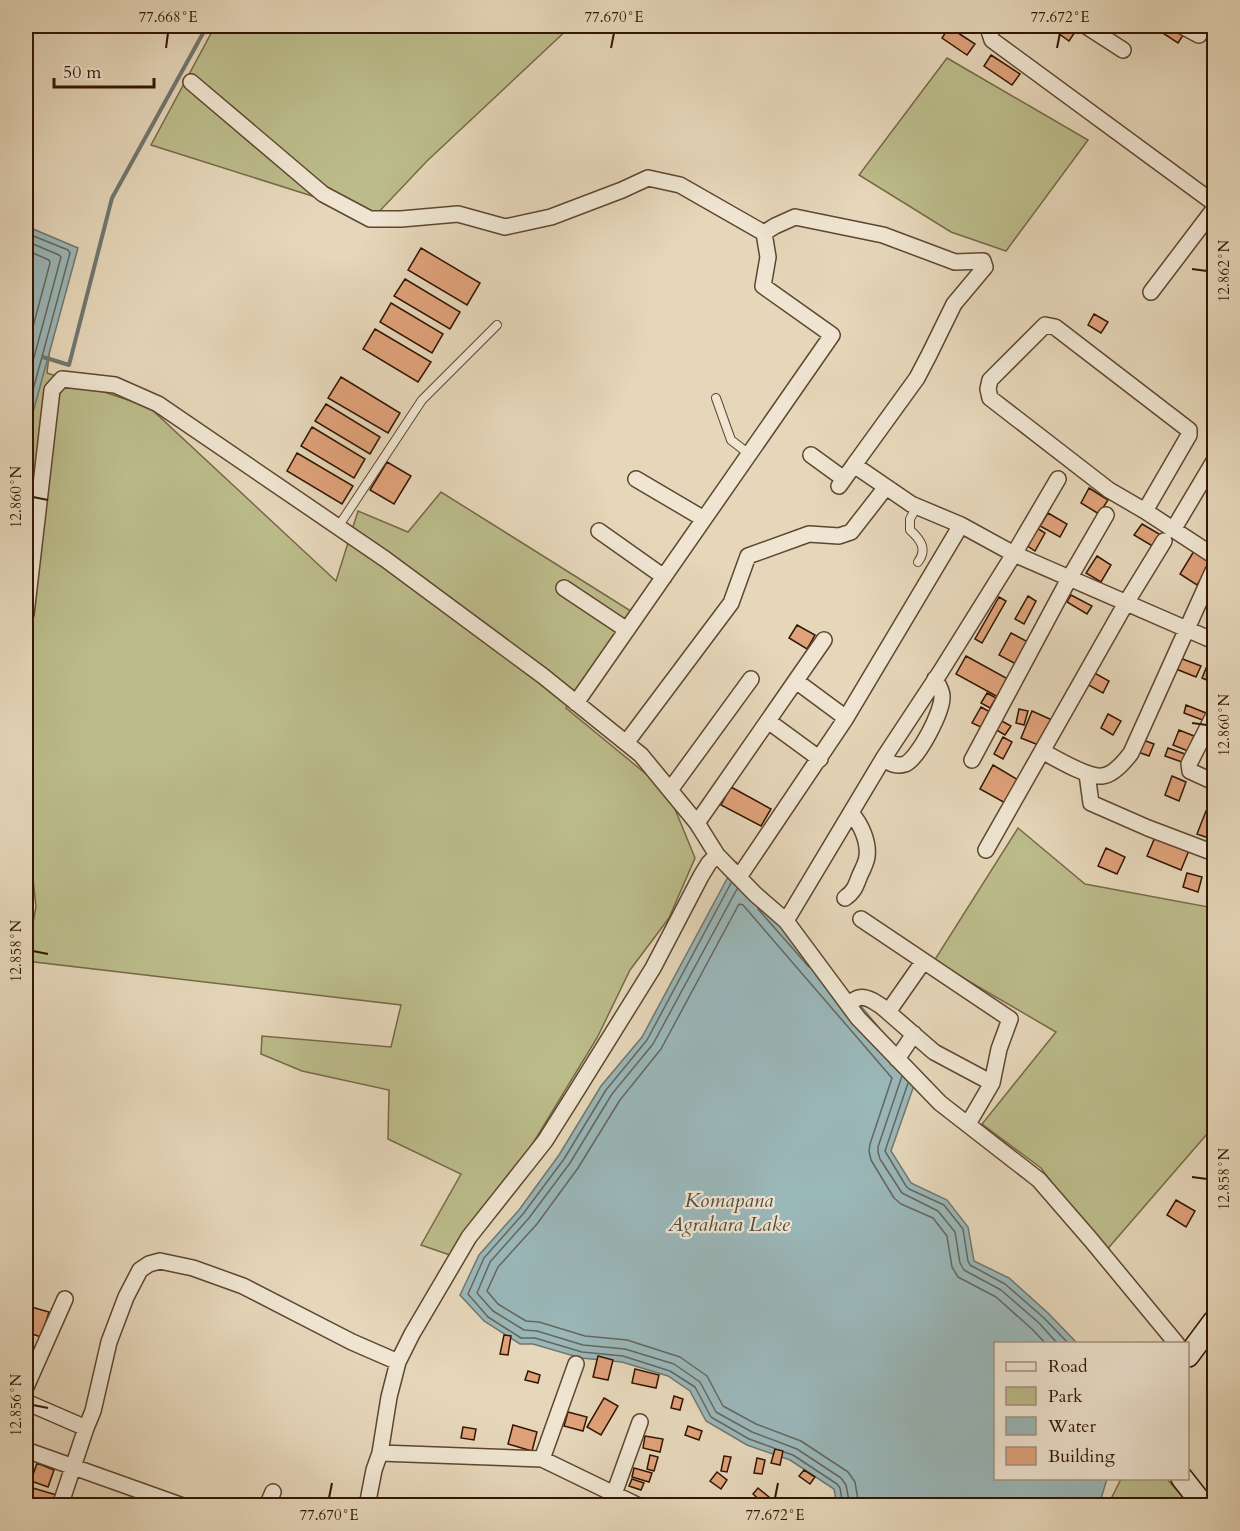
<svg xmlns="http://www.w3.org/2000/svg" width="1240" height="1531" font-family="Cardo,serif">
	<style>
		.green { fill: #bcbc8b; stroke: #776946; stroke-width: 1.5 }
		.water { fill: #9ab7b9; stroke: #70776f; stroke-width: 1.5 }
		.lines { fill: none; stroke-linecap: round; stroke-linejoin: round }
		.shore { stroke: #66665c; stroke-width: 1.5 }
		.stream { stroke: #70776f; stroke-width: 4 }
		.building { fill: #e0a27b; stroke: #321600; stroke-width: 1.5 }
		.lane-casing { stroke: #5f462e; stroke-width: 10 }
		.street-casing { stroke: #5f462e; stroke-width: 18 }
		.secondary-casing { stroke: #321600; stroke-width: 24 }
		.lane { stroke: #efe5d2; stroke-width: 8 }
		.street { stroke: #efe5d2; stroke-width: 15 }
		.secondary { stroke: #efe5d2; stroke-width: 21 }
		.ticks { fill: none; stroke: #321600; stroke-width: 2 }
		.labels { text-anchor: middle; stroke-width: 4.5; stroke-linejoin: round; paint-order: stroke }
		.water-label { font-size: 21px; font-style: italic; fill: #564e41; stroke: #efe5d2 }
		.neatline { fill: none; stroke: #321600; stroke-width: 2 }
		.ticks-label { font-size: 15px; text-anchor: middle; fill: #321600 }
	</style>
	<rect width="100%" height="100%" fill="#e6d7ba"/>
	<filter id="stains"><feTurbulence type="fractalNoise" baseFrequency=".00333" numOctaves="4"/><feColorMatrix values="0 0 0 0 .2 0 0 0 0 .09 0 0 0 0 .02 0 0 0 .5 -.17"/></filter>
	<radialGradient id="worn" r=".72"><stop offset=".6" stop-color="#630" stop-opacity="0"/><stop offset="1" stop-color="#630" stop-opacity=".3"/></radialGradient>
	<!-- green -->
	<path class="green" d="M215,26h356l-144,135 -52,55 -224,-71z
		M947,58l141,82 -82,111 -55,-19 -92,-57z
		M26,240l35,12 -14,121 102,34 187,174 22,-70 50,21 33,-40 193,121 -68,95 102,84 27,66 -26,60 -39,52 -33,68 -70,115 -77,102 -29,-10 40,-71 -73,-35 1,-49 -87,-19 -41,-17 1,-18 129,11 10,-42 -375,-44 10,-54 -10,-97z
		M1018,828l67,56 129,24v218l-110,127 -63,-85 -59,-44 74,-92 -122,-71z
		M1121,1479h46l23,26h-82z"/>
	<!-- water -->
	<path class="water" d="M26,226l52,22 -52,190z
		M736,862l129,149 53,63 -27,77 20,32 36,17 21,27 6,34 35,17 39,35 29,30 -81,1v134l111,1 -8,26h-262l-3,-16 -44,-29 -43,-15 -41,-24 -16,-30 -22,-15 -46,-14 -41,-4 -48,-14h-13l-36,-23 -24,-26 19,-40 40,-45 40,-55 42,-69 41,-49z"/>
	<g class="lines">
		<!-- shore -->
		<path class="shore" d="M26,233l42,17 2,3 -44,163
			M26,241l33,14 2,2 -35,130
			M26,250l23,10 1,3 -24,90
			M731,883l-84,157 -41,50 -42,69 -41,55 -39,44 -16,36 20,23 33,21h14l47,14 41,4 47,15 25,16 16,30 38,22 25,9
			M737,889l-84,155 -41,50 -42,69 -41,55 -39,44 -13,31 16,18 31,19 13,1 46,14 42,4 49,15 26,18 16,30 36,20 45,17 44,29 5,7 4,21
			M758,909l51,58
			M902,1076l-24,71v5l2,7 22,34 36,18 17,21 5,31 4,7 37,20 38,33 19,21
			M908,1083l-23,68 21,35 3,3 35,16 19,24 5,32 2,4 35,19 39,34 25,26
			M784,1452l9,3 44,29 3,4 3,18
			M859,1506l-4,-24 -7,-10 -47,-31 -45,-17 -33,-18 -16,-30 -27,-19 -53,-17 -42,-4 -46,-14 -13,-1 -28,-17 -11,-13 11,-24 39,-43 41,-56 42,-68 41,-51 78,-145 4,1 149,173 -22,66 -1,7 2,9 23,38 7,6 32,14 14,18 5,31 6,10 38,20 37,33 13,14"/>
		<!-- stream -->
		<path class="stream" d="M43,357l26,8 43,-167 95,-172"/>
	</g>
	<!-- building -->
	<path class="building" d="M1063,26h16l-10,15 -11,-8z
		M1161,26h14l10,6 -7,11 -20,-13z
		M949,27l26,17 -8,11 -25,-17z
		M991,55l29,19 -8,11 -28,-19z
		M421,248l59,35 -13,22 -59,-35z
		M405,279l55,33 -10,17 -56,-33z
		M391,303l52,31 -11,19 -52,-31z
		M1094,314l14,8 -7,11 -13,-8z
		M375,329l56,33 -13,20 -55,-33z
		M341,377l59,36 -12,20 -60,-35z
		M326,404l54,33 -10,17 -55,-33z
		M312,427l53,32 -11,19 -53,-32z
		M297,453l56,33 -11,18 -55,-33z
		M387,462l24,14 -17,28 -24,-14z
		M1089,488l19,12 -9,14 -18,-11z
		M1048,513l19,11 -7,13 -20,-11z
		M1142,524l19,11 -7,12 -20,-12z
		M1037,528l8,5 -10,18 -9,-6z
		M1194,551l18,11 -15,23 -17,-11z
		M1097,556l14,9 -10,17 -15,-9z
		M1071,595l21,11 -5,8 -20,-12z
		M1028,596l8,5 -12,23 -9,-5z
		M999,597l7,4 -24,42 -7,-4z
		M797,625l18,10 -8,14 -18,-11z
		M1011,633l17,9 -12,22 -17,-9z
		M966,656l42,23 -10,18 -42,-23z
		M1180,658l21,8 -5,11 -20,-8z
		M1207,666l7,3v14l-12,-5z
		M1089,670l20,11 -6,12 -20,-11z
		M987,693l9,5 -6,10 -9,-5z
		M1186,705l25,10 -3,7 -24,-9z
		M981,707l11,6 -9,15 -11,-5z
		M1019,709l9,2 -4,14 -8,-2z
		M1032,711l20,9 -11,26 -20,-8z
		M1108,714l13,7 -8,14 -12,-7z
		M998,719l13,7 -6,9 -12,-7z
		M1179,730l15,6 -6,15 -15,-6z
		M1003,737l9,5 -9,17 -9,-5z
		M1143,740l11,4 -5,12 -11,-4z
		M1168,748l17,6 -3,8 -17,-6z
		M993,765l27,16 -13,23 -27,-15z
		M1172,776l14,6 -7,19 -14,-6z
		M731,787l40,22 -10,17 -40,-21z
		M1206,811l8,4v25l-17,-6z
		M1156,835l34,13 -9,22 -34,-14z
		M1106,848l19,9 -8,17 -19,-8z
		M1187,873l15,4 -4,15 -15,-5z
		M1176,1200l19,11 -9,16 -19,-12z
		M28,1306l21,6 -8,25 -15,-5v-17z
		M504,1335l7,1 -3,19 -8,-1z
		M598,1356l15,4 -5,20 -15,-3z
		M635,1369l24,6 -3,13 -24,-5z
		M528,1371l12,4 -2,8 -13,-3z
		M674,1396l9,3 -3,11 -9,-2z
		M604,1398l14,8 -17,29 -14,-8z
		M568,1412l19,5 -4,14 -19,-5z
		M513,1425l24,7 -5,19 -24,-7z
		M688,1426l14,5 -3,9 -14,-5z
		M463,1427l13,2 -2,11 -13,-2z
		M645,1436l18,3 -3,13 -17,-4z
		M775,1449l8,2 -3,14 -9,-2z
		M650,1455l8,2 -4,14 -7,-2z
		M724,1456l7,1 -4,15 -6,-1z
		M757,1458l8,2 -3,14 -8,-1z
		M37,1463l17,7 -6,17 -17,-6z
		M634,1468l18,5 -3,9 -17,-5z
		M804,1470l11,7 -5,7 -11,-8z
		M717,1472l10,8 -6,9 -11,-8z
		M632,1479l12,4 -3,7 -12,-4z
		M26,1486l34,10 -2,10h-8l-24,-8z
		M758,1488l11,9 -6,6 -10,-9z"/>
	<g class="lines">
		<defs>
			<path id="lane" d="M716,398l15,42 18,14
				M917,506l-7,13v11c10,9 18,19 8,32
				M338,527l84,-127 75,-75"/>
			<path id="street" d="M991,26l-2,5 3,9 222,163
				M1086,26l37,24
				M1182,26l17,9
				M191,82l132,112 47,25h31l57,-5 47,13 46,-10 71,-27 26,-12 32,7 84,48 11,-7 20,-9 88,18 72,27 28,-1 2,6 -31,37 -25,51 -12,23 -63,87
				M1151,292l63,-83
				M811,455l33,24
				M636,479l68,40
				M839,486l15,-21 57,39 50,21 53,29 200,87
				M1145,511l44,-76v-5l-134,-103 -10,-2 -55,55 -2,9 2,9 119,92 36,21 69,45
				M1173,530l41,-69
				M599,531l65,46
				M564,588l63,42
				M26,614l26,-224 10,-11 53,6 43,19 227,155 158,117 98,79 56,68
				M824,640l-127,183 20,32 38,39 31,27 97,-162 58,-88 73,-117 44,-75
				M796,681l50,37
				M576,703l256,-368 -69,-49 5,-29 -4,-24
				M1214,715l-25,49 1,7 24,11
				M768,721l52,38
				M626,743l105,-140 17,-47 61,-22 30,2 12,-4 35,-45
				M1042,751c13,7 46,27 60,25 11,-1 23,-15 29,-23l82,-182
				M883,759c7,4 13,8 22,5 13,-5 38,-53 37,-68 0,-5 -4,-12 -7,-17
				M972,760l98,-183 36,-62
				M1087,774l4,29 57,25 66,25
				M670,790l81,-111
				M986,850l140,-247 38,-62
				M739,877l107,-159 115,-193
				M845,898c10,-7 11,-13 15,-23 3,-6 6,-12 7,-18 2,-15 -6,-33 -16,-44
				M861,919l149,100 -11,30 -7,34 -24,41
				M786,921l72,97 82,85 99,77 52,60 86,104
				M923,962l-35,50 46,40 58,31
				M849,1006c2,-3 4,-6 7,-7 9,-6 26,7 32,13
				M897,1059l17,-25
				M26,1387l39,-88
				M26,1402l60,26
				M26,1450l157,56
				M380,1453l162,6 97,47
				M542,1459l34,-95
				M614,1494l26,-72
				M60,1506l26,-78 7,-17 16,-69 17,-45 14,-27 9,-6 11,-3 33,7 50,18 109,56 46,20
				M267,1506l6,-14
				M367,1506l7,-36 6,-17 9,-56 9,-35 14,-28 57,-97 76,-96 29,-46 79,-127 48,-92 8,-13 8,-8"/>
			<path id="secondary" d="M1188,1356l26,-35
				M1182,1478l22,28"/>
		</defs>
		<!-- lane casing -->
		<use href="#lane" class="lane-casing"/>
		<!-- street casing -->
		<use href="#street" class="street-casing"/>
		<!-- secondary casing -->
		<use href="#secondary" class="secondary-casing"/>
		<!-- lane -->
		<use href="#lane" class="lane"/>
		<!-- street -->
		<use href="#street" class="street"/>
		<!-- secondary -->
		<use href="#secondary" class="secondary"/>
	</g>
	<!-- ticks -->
	<path class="ticks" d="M166,48l2,-15M611,48l3,-15M1057,48l3,-15M1192,269l15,2M33,497l15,3M1192,723l15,2M33,951l15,3M1192,1177l15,2M33,1405l15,3M329,1498l3,-15M775,1498l3,-15"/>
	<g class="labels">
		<!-- water labels -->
		<g class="water-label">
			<text x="729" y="1207">Komapana<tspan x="729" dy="24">Agrahara Lake</tspan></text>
		</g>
	</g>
	<!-- margin -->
	<rect width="1240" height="1531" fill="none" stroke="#e6d7ba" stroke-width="66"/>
	<!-- legend -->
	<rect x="994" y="1342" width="195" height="138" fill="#efe5d2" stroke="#a3927e" stroke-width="1.5"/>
	<rect x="1006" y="1362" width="30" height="9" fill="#efe5d2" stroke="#a3927e" stroke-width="1.5"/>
	<text x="1048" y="1372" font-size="18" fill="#321600">Road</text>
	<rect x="1006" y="1387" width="30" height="18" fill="#bcbc8b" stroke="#a3927e" stroke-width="1.5"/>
	<text x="1048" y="1402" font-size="18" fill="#321600">Park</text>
	<rect x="1006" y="1417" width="30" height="18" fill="#9ab7b9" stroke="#a3927e" stroke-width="1.5"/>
	<text x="1048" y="1432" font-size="18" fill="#321600">Water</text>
	<rect x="1006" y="1447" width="30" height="18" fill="#e0a27b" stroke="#a3927e" stroke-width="1.5"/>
	<text x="1048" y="1462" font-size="18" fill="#321600">Building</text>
	<!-- scale -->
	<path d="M54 78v9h100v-9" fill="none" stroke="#321600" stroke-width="3"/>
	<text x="63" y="78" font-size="18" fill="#321600" stroke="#efe5d2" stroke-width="4.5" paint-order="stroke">50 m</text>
	<rect x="33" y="33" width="1174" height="1465" class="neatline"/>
	<g class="ticks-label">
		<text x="168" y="22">77.668°E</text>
		<text x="614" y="22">77.670°E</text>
		<text x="1060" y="22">77.672°E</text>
		<text transform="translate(1224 271) rotate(-90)" y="5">12.862°N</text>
		<text transform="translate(16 497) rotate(-90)" y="5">12.860°N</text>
		<text transform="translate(1224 725) rotate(-90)" y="5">12.860°N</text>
		<text transform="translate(16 951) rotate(-90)" y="5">12.858°N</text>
		<text transform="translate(1224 1179) rotate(-90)" y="5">12.858°N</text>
		<text transform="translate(16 1405) rotate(-90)" y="5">12.856°N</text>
		<text x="329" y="1520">77.670°E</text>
		<text x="775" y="1520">77.672°E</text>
	</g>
	<rect width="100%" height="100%" filter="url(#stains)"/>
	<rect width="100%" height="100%" fill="url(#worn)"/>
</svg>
